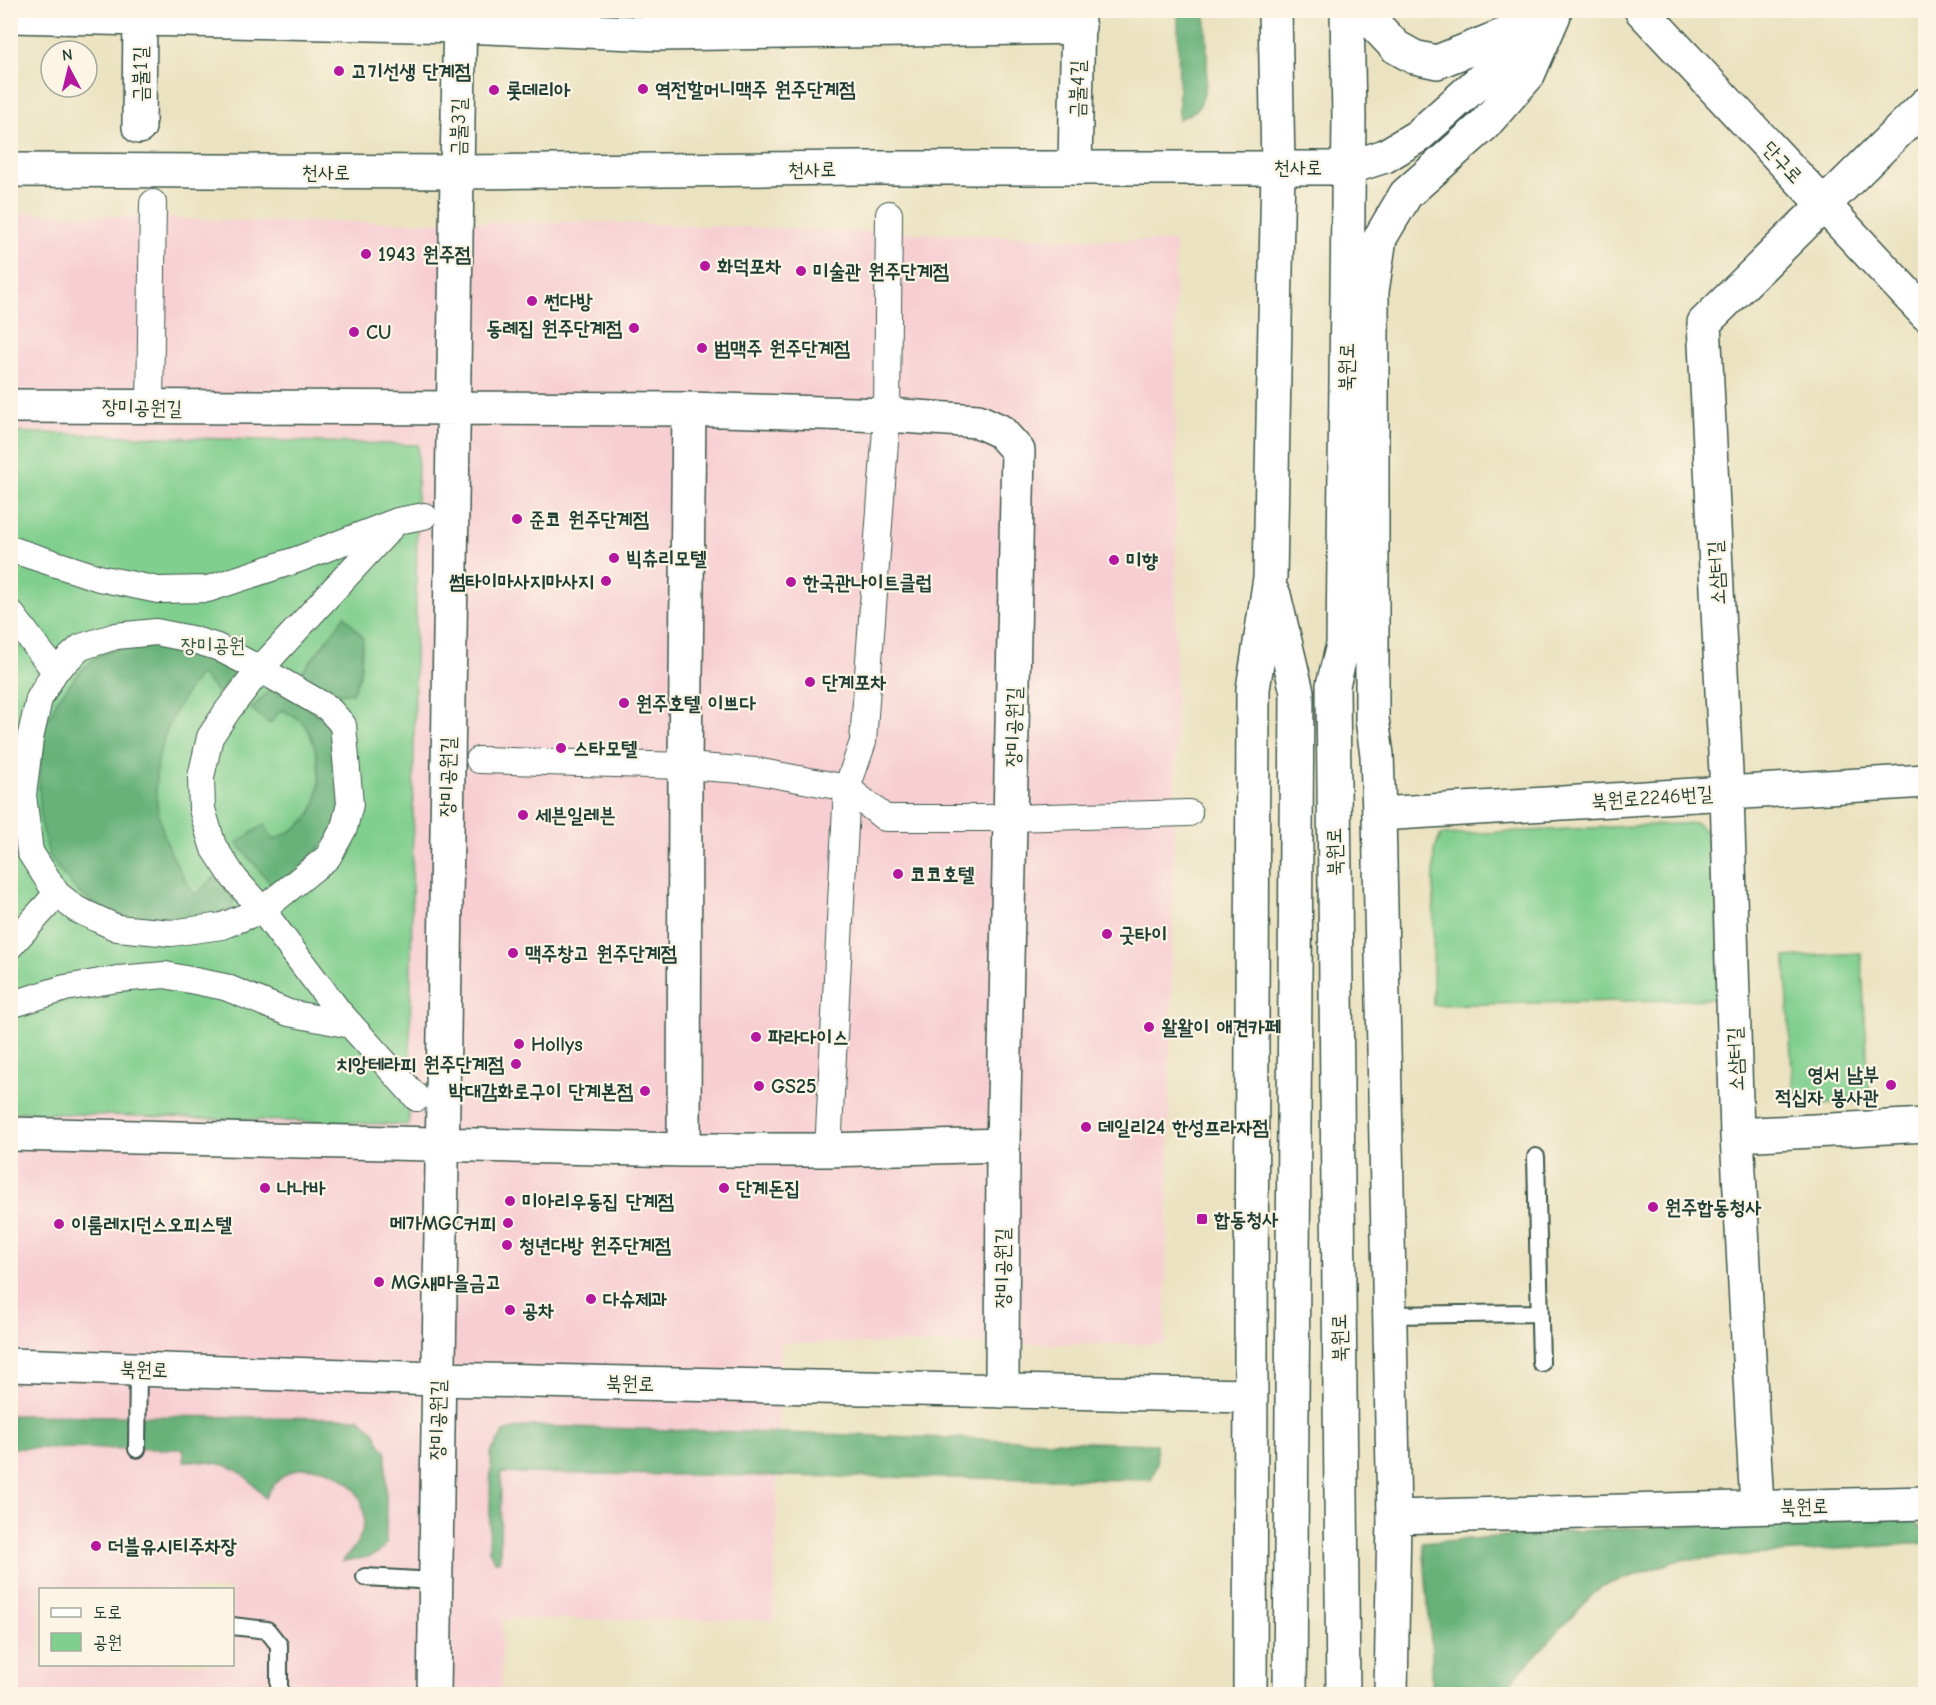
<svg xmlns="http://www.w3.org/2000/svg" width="1936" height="1705" font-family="'Comic Neue','Poor Story',sans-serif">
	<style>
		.built { fill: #f7cfd3; fill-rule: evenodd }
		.green { fill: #81cf8f; stroke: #508662; stroke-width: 1.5 }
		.forest { fill: #68b27a; stroke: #447857; stroke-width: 1.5 }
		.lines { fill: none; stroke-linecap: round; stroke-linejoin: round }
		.service-casing { stroke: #3d5649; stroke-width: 20 }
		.pedestrian-casing { stroke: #3d5649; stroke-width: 28 }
		.minor-casing { stroke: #3d5649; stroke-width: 36 }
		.tertiary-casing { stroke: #3d5649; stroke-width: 36 }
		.service { stroke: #fff; stroke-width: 16 }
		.pedestrian { stroke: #fff; stroke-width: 26 }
		.minor { stroke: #fff; stroke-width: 33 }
		.tertiary { stroke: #fff; stroke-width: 33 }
		.poi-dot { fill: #b5179e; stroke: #fcf5e5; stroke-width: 2 }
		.labels { text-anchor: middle; stroke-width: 4.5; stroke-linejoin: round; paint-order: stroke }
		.poi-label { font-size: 20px; font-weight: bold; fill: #1f3d34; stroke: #fcf5e5; text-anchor: start }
		.street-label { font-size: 20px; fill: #1f3d34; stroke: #fcf5e5 }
		.park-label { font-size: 20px; fill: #335a46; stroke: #fcf5e5 }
	</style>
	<rect width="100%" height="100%" fill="#fcf5e5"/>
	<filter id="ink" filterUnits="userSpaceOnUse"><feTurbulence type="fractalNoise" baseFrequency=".0167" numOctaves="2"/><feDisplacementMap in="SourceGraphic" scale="12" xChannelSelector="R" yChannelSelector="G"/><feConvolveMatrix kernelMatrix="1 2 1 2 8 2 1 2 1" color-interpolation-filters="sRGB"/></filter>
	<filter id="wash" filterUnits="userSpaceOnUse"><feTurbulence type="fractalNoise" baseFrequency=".008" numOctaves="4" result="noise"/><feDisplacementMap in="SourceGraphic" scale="24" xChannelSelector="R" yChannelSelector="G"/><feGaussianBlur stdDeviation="1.35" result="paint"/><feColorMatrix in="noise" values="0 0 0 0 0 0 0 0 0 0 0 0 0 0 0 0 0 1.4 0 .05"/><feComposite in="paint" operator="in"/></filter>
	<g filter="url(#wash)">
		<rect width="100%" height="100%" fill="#eae2c0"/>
		<!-- built -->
		<path class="built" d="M11,212l252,10h326l586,20 1,489 -11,613 -384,-1 -7,277 -272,-1 -1,75h-490zM40,1590h192v74h-192z"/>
		<!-- green -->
		<path class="green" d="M10,432l408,13 -9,680 -398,-13z
			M1697,823l20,21 3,155 -287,6 1,-155 7,-15z
			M1861,953l9,149 -69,3 -8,-19 -8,-129z"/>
		<!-- forest -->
		<path class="forest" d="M1178,11h27c1,24 8,81 -9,99 -4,4 -12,6 -17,9z
			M345,616l18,22 -3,37 -8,18 -24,1 -28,-19z
			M152,644l38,6 52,17 -24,26 -18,-19c-58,73 -58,145 -5,221l20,-18 23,16 -8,16 -24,10 -28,6 -67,-11 -31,-20 -20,-23 -11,-16 -8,-33 -2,-35 5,-59 14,-29 21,-26 19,-18 29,-9z
			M271,689l27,12 27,20 13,22 3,64 -11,31 -55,51 -38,-46 28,-19 8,16c12,-6 27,-12 35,-23 18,-21 12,-74 -5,-94 -5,-5 -13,-9 -20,-13l-8,6 -5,8 -19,-15z
			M11,1415l348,3 15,13 8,16 4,3v94c-7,15 -29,15 -44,17 68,-63 -39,-136 -77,-63 -26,-34 -39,-36 -81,-37v-12l-173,-1z
			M534,1426l622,18 1,20 -6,16 -650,-7 -1,88h-5l-6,-11 2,-98 13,-20 13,-4z
			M1907,1515l19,17 -1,11 -246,17 -79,27 -101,107h-67v-40l-9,-111 131,-11z"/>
	</g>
	<g filter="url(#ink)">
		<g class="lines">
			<defs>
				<path id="service" d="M1536,1157l5,206
					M1390,1315l149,-2
					M137,1449l1,-80
					M365,1577l70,4
					M232,1626l35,4 12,15v49"/>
				<path id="pedestrian" d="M150,406l3,-203
					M10,549l89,29 59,12 50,-1 91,-30 93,-36
					M10,612l45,59
					M156,632l35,7 26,8 43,22 68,39 15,17 7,79 -6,24 -16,29 -66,53 -40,16 -51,7 -54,-5 -41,-19 -19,-15 -27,-42 -7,-57 7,-56 9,-40 16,-28 26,-24 35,-11z
					M479,760l206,6 71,5 91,17 38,30h126l178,-5
					M10,946l47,-52
					M10,1005l55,-17 53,-9 47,-4 60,12 64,26 62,12
					M417,1098l-78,-86 -77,-102 -28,-32 -21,-32 -11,-37 -1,-32 9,-40 18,-27 32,-41 137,-148 27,-5
					M828,1150l19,-362 16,-46 24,-327 2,-201"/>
				<path id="minor" d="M1641,10l285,304
					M10,16l450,10 201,8 418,-7
					M139,127l1,-117
					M1075,168l3,-158
					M10,406l679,3 198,6 91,6 22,10 18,20 -15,694 -1,246
					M1379,814l547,-33
					M10,1134l674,16h144l175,-5
					M1737,1135l189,-10
					M684,1150l1,-384 4,-357
					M1757,1507l-20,-372 -10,-342 -23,-470 222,-219
					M1394,1517l532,-14
					M434,1694l23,-1522"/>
				<path id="tertiary" d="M1366,10l10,16 20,21 18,10 23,5 95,-38
					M10,170l447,2 404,-4h487l37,-12 33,-20 129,-115
					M457,172l3,-162
					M1274,595l23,97 -7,1002
					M10,1365l428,14 812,17
					M1250,1694l3,-1005 17,-111 8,-411 -3,-157
					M1343,1694l-10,-1009 10,-40 6,-527 -2,-108
					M1391,1694l3,-177 -15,-703 -2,-59 -5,-36v-428l8,-53 26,-44 77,-68 45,-51 26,-60"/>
			</defs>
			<!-- service casing -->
			<use href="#service" class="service-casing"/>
			<!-- pedestrian casing -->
			<use href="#pedestrian" class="pedestrian-casing"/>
			<!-- minor casing -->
			<use href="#minor" class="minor-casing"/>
			<!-- tertiary casing -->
			<use href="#tertiary" class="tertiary-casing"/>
			<!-- service -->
			<use href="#service" class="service"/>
			<!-- pedestrian -->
			<use href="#pedestrian" class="pedestrian"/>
			<!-- minor -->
			<use href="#minor" class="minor"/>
			<!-- tertiary -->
			<use href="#tertiary" class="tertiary"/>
		</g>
	</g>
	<!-- markers -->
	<g class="poi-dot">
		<circle cx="339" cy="71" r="6"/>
		<circle cx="643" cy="89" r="6"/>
		<circle cx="494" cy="90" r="6"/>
		<circle cx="366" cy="254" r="6"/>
		<circle cx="705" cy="266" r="6"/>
		<circle cx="801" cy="271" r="6"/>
		<circle cx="532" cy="301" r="6"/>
		<circle cx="634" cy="328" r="6"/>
		<circle cx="354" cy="332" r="6"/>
		<circle cx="702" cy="348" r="6"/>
		<circle cx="517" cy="519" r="6"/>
		<circle cx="614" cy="558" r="6"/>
		<circle cx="1114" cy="560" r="6"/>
		<circle cx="606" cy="581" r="6"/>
		<circle cx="791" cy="582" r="6"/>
		<circle cx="810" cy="682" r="6"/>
		<circle cx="624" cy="703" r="6"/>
		<circle cx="561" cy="748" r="6"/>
		<circle cx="523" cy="815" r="6"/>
		<circle cx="898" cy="874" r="6"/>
		<circle cx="1107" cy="934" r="6"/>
		<circle cx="513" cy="953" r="6"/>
		<circle cx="1149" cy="1027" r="6"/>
		<circle cx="756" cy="1037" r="6"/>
		<circle cx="519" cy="1044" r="6"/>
		<circle cx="516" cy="1064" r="6"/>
		<circle cx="1891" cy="1085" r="6"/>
		<circle cx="759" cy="1086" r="6"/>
		<circle cx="645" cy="1091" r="6"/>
		<circle cx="1086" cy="1127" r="6"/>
		<circle cx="265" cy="1188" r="6"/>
		<circle cx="724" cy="1188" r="6"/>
		<circle cx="510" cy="1201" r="6"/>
		<circle cx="1653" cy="1207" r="6"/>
		<rect x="1196" y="1213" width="12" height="12" rx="3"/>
		<circle cx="508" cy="1223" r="6"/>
		<circle cx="59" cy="1224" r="6"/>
		<circle cx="507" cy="1245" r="6"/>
		<circle cx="379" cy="1282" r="6"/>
		<circle cx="591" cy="1299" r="6"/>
		<circle cx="510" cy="1310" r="6"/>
		<circle cx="96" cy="1546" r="6"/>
	</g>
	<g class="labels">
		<!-- poi labels -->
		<g class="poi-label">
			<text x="351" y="78">고기선생 단계점</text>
			<text x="655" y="96">역전할머니맥주 원주단계점</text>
			<text x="506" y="97">롯데리아</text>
			<text x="378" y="261">1943 원주점</text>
			<text x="717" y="273">화덕포차</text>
			<text x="813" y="278">미술관 원주단계점</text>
			<text x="544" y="308">썬다방</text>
			<text x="622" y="335" text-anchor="end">동례집 원주단계점</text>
			<text x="366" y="339">CU</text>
			<text x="714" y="355">범맥주 원주단계점</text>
			<text x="529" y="526">준코 원주단계점</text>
			<text x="626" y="565">빅츄리모텔</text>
			<text x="1126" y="567">미향</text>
			<text x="594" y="588" text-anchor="end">썸타이마사지마사지</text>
			<text x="803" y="589">한국관나이트클럽</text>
			<text x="822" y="689">단계포차</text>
			<text x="636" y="710">원주호텔 이쁘다</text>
			<text x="573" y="755">스타모텔</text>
			<text x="535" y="822">세븐일레븐</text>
			<text x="910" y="881">코코호텔</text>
			<text x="1119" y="941">굿타이</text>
			<text x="525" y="960">맥주창고 원주단계점</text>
			<text x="1161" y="1034">왈왈이 애견카페</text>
			<text x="768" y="1044">파라다이스</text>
			<text x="531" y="1051">Hollys</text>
			<text x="504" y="1071" text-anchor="end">치앙테라피 원주단계점</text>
			<text x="1879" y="1081" text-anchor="end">영서 남부<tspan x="1879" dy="23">적십자 봉사관</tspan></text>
			<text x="771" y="1093">GS25</text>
			<text x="633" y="1098" text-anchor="end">박대감화로구이 단계본점</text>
			<text x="1098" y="1134">데일리24 한성프라자점</text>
			<text x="277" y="1195">나나바</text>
			<text x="736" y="1195">단계돈집</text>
			<text x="522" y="1208">미아리우동집 단계점</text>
			<text x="1665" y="1214">원주합동청사</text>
			<text x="1214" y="1226">합동청사</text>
			<text x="496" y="1230" text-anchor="end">메가MGC커피</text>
			<text x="71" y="1231">이룸레지던스오피스텔</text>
			<text x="519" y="1252">청년다방 원주단계점</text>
			<text x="391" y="1289">MG새마을금고</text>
			<text x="603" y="1306">다슈제과</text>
			<text x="522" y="1317">공차</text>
			<text x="108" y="1553">더블유시티주차장</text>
		</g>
		<!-- street labels -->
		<g class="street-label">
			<text transform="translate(140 74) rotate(-90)" y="7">금불1길</text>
			<text transform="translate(1077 89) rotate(-89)" y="7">금불4길</text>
			<text transform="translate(458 127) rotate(-89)" y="7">금불3길</text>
			<text transform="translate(1783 162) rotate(47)" y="7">단구로</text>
			<text x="1298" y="174">천사로</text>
			<text transform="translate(812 169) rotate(-1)" y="7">천사로</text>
			<text x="326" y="179">천사로</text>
			<text transform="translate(1346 367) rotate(-89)" y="7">북원로</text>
			<text transform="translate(142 407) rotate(1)" y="7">장미공원길</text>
			<text transform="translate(1716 573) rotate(-93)" y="7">소삼터길</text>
			<text transform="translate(1013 727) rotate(-89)" y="7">장미공원길</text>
			<text transform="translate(447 777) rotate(-89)" y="7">장미공원길</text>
			<text transform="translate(1652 797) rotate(-4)" y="7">북원로2246번길</text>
			<text transform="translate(1334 852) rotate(-91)" y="7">북원로</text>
			<text transform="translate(1735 1059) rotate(-92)" y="7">소삼터길</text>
			<text transform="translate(1002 1268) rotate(-90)" y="7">장미공원길</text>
			<text transform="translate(1339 1338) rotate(-91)" y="7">북원로</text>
			<text transform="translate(144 1369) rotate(2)" y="7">북원로</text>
			<text transform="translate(630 1383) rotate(1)" y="7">북원로</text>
			<text transform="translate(437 1420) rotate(-89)" y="7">장미공원길</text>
			<text transform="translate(1804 1506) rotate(-1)" y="7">북원로</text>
		</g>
		<!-- park labels -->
		<g class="park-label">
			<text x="213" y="652">장미공원</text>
		</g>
	</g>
	<!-- margin -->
	<rect width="1936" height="1705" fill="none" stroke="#fcf5e5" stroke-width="36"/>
	<!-- legend -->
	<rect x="39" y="1588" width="195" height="78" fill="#fcf5e5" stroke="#a4ab9e" stroke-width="1.5"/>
	<rect x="51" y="1608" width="30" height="9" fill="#ffffff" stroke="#a4ab9e" stroke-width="1.5"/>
	<text x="93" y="1618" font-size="18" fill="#1f3d34">도로</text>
	<rect x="51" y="1633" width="30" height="18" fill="#81cf8f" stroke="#a4ab9e" stroke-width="1.5"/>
	<text x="93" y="1648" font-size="18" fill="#1f3d34">공원</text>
	<!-- north arrow -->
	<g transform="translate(69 69) rotate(353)"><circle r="28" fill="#fcf5e5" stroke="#a4ab9e" stroke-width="1.5"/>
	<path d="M0-4.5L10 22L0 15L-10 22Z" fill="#b5179e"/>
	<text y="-9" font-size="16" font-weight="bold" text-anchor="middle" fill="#1f3d34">N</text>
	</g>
</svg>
